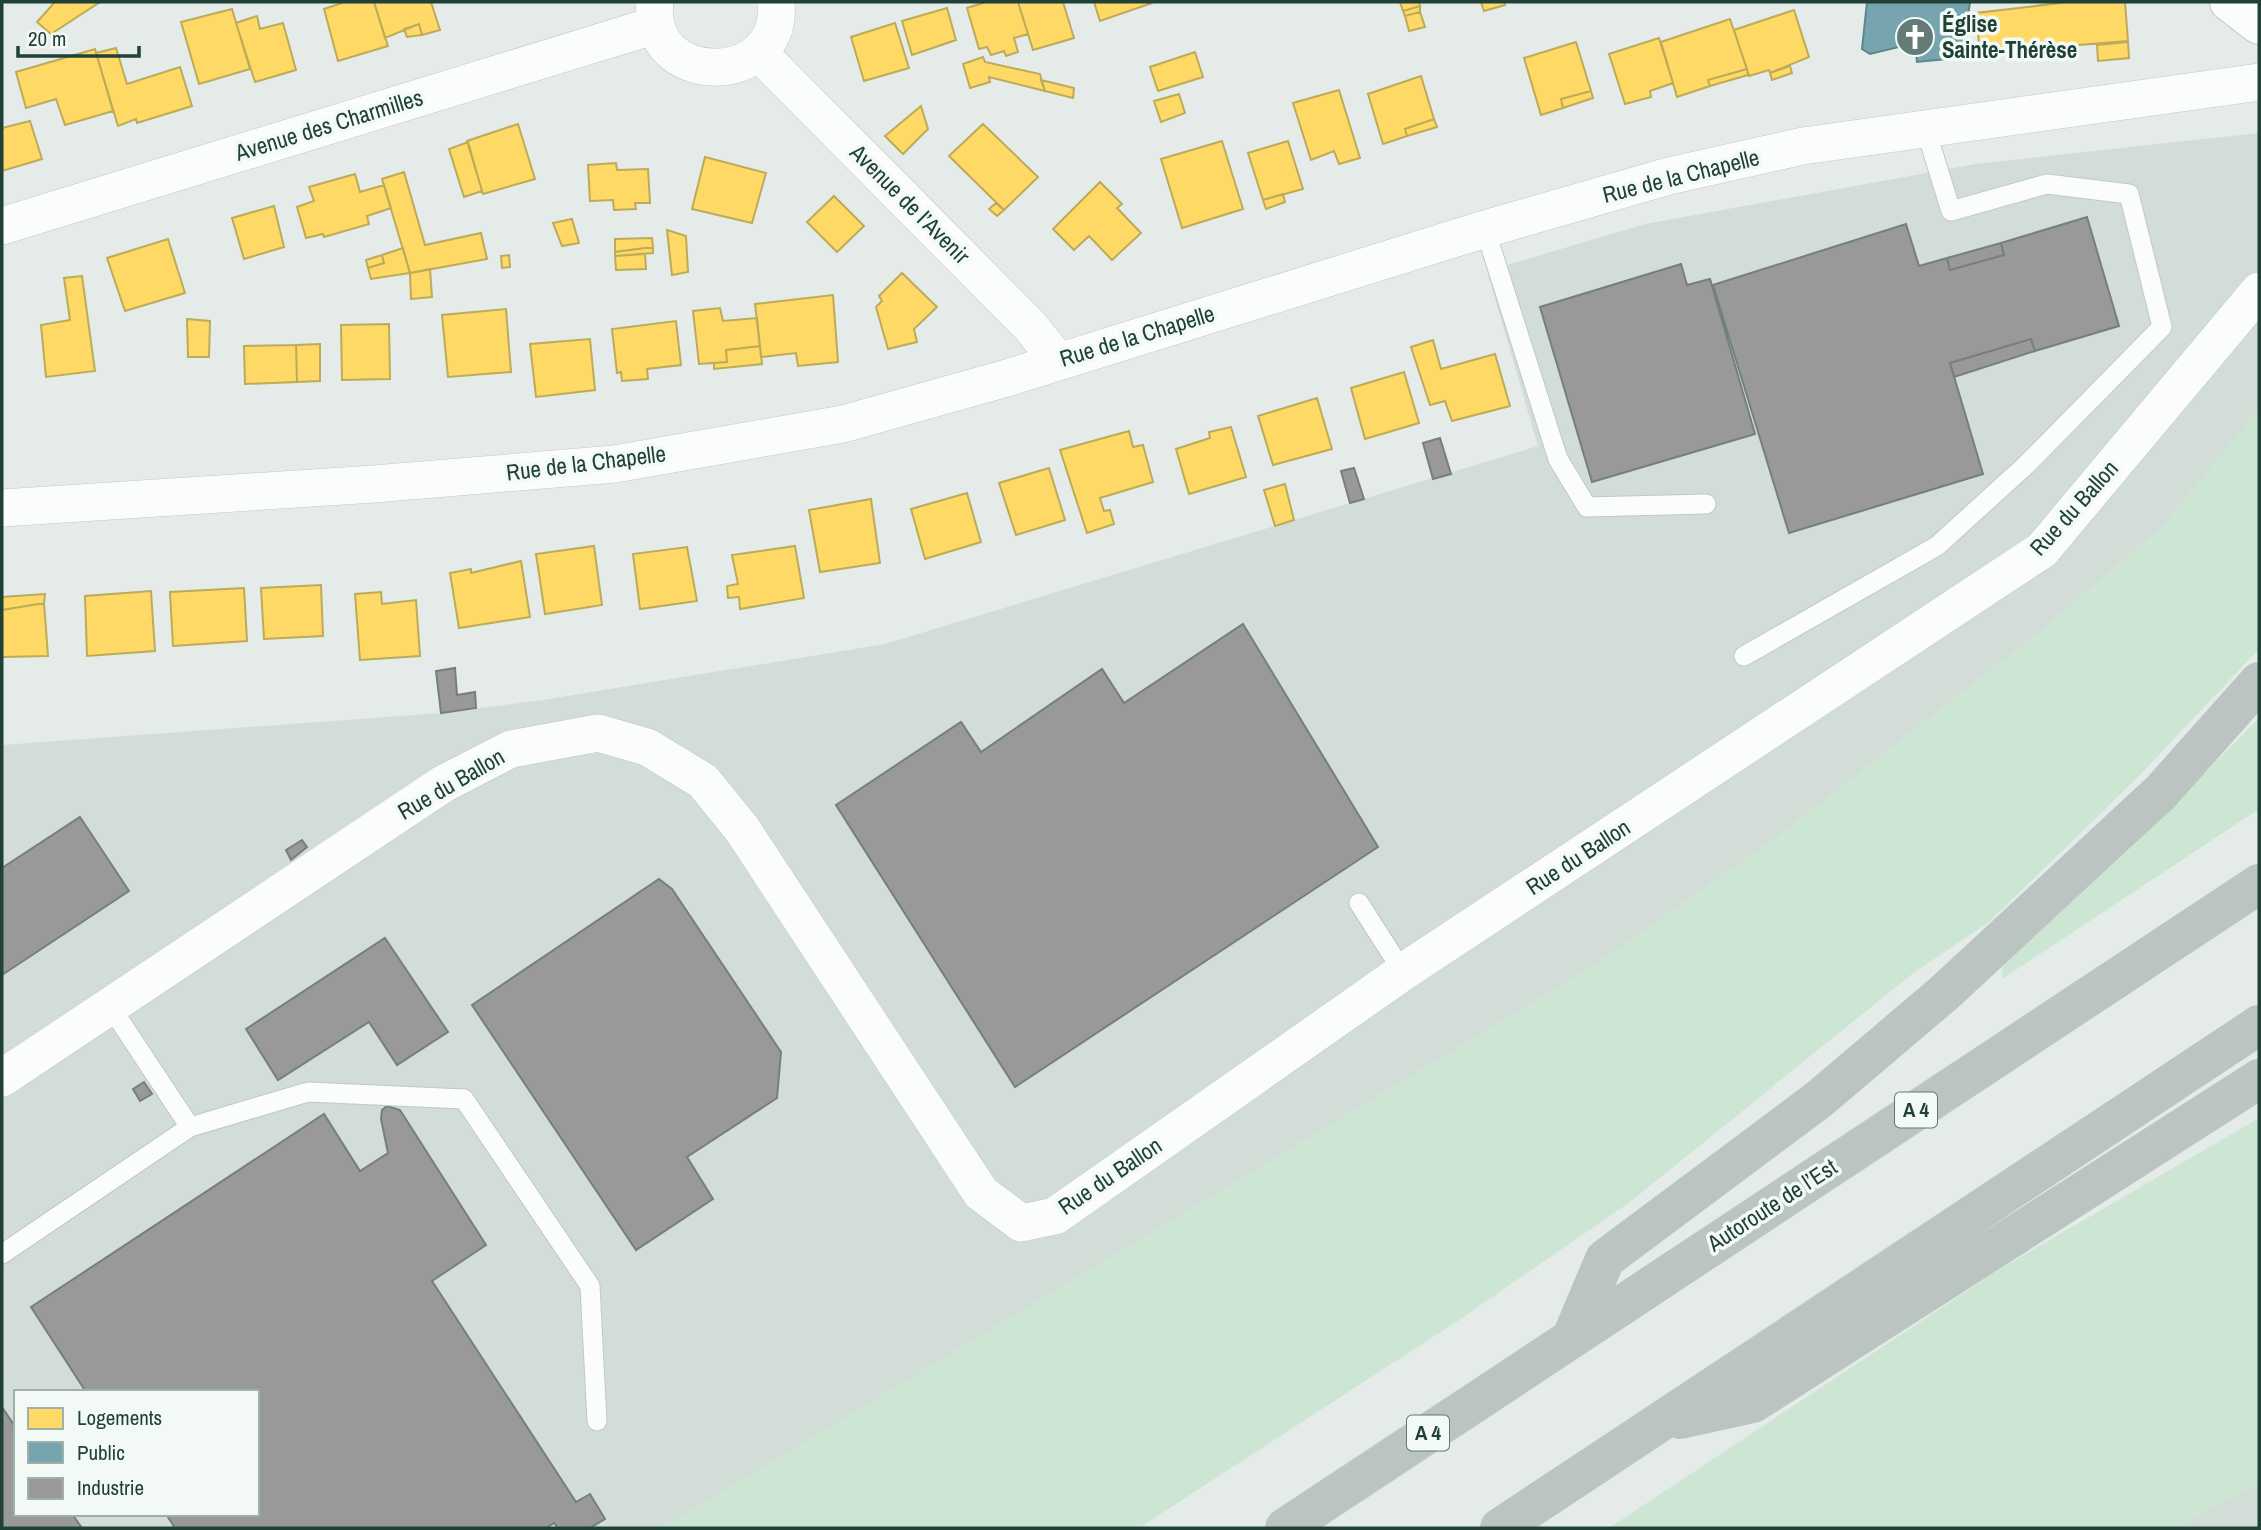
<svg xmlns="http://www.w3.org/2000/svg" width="2261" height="1530" font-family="'Archivo Narrow',sans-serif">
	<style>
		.built { fill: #d2ddd8; fill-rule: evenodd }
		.green { fill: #cde6d4 }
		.homes { fill: #ffd966; stroke: #bcab58; stroke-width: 2 }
		.public { fill: #76a5af; stroke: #5c878b; stroke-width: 2 }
		.industry { fill: #999; stroke: #757f7c; stroke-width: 2 }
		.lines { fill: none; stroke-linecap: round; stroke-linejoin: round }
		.service-casing { stroke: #c2c8c5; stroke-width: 21 }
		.minor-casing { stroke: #c2c8c5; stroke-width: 38 }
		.tertiary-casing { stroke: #c2c8c5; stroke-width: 40 }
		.motorway-casing { stroke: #bcc7c4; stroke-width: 40 }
		.service { stroke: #fbfcfc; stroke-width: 19 }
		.minor { stroke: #fbfcfc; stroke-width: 37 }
		.tertiary { stroke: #fbfcfc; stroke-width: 38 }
		.motorway { stroke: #bac4c1; stroke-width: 38 }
		.labels { text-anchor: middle; stroke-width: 7; stroke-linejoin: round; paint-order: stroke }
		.shield { fill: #f3faf6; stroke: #5f7871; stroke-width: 2 }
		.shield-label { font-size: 21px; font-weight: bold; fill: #204138 }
		.poi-label { font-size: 23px; font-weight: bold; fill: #204138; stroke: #f3faf6; text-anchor: start }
		.street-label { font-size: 23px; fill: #204138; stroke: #f3faf6 }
	</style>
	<rect width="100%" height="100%" fill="#e5ebe8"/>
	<!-- built -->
	<path class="built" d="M2259,133v275l-14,20 -83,99 -118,102 -265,207 -185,130 -931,562h-661v-783l439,-32 102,-13 342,-56 653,-198 -51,-175 158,-47 331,-60zM16,1392h241v122h-241z
		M2259,1482v46h-84z"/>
	<!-- green -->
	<path class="green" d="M2259,408v241l-122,129 -148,144 -77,52 -282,228 -174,120 -317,206h-476l931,-562 185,-130 265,-207 118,-102z
		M2259,718v91l-257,170 1,-14 131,-120z
		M2259,1118v364l-84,46h-566l391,-259z"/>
	<!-- homes -->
	<path class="homes" d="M55,2h45l-49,32 -14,-12z
		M345,2h29l14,44 -50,15 -14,-52z
		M374,2h57l9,28 -18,5 -3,-11 -34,14z
		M986,2h32l10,32 -14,4 4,14 -12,4 -2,-5 -13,4 -4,-8 -8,2 -12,-41z
		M1018,2h45l11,36 -41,12z
		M1094,2h58v1l-52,18z
		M1400,2h19l1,4 -17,5z
		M1481,2h23l1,3 -21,6z
		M2069,2h56l3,39 -148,12 -4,-40z
		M1420,6v6l-15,4 -2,-5z
		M947,8l9,32 -44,15 -10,-34z
		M232,9l18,60 -51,15 -18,-62z
		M1794,10l15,47 -39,16 -1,-3 -20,6 -15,-46z
		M1420,12l5,15 -16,4 -4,-15z
		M257,16l3,13 23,-6 13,47 -41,12 -19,-59z
		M1730,19l17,50 -39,11 2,6 -33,11 -16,-55z
		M895,23l14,45 -45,13 -13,-44z
		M419,24l3,11 -15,2 -3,-8z
		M1659,38l14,45 -23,8 1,6 -26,7 -16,-50z
		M1576,42l15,49 -30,8 2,9 -22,7 -17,-57z
		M2128,42l1,16 -31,3 -1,-16z
		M116,48l11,36 53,-17 12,39 -55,17 -1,-4 -18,7 -22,-73z
		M95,49l18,62 -48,14 -9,-26 -30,9 -10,-36z
		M1195,52l8,25 -45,14 -8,-24z
		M983,57l2,5 55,12 5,17 -56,-14 1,5 -20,6 -7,-24z
		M1790,66l2,7 -20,7 -2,-7z
		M1747,69l1,6 -38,11 -2,-6z
		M1421,76l13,43 -29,10 2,7 -24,8 -15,-50z
		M1041,80l33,8 -1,10 -28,-7z
		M1339,90l21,68 -21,6 -5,-13 -23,9 -18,-57z
		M1591,91l2,7 -30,10 -2,-9z
		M1179,94l6,19 -24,9 -7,-21z
		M921,106l7,23 -25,25 -18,-18z
		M1434,119l3,8 -30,9 -2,-7z
		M30,121l12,38 -40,12v-43z
		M518,124l17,55 -52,15 -16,-53z
		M983,124l55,53 -34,33 -55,-54z
		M1222,141l21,68 -61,19 -21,-69z
		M1288,141l15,48 -40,11 -15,-47z
		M468,142l14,49 -18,6 -15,-48z
		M705,157l61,16 -14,50 -60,-14z
		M616,163l1,7 31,-1 2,34h-15l1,6 -22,1 -1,-10 -23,1 -2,-36z
		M404,172l21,73 56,-12 6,26 -77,14 -28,-94z
		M355,174l5,18 24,-7 7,23 -24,8 2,8 -45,13 -1,-3 -17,4 -9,-31 17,-6 -5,-14z
		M1100,182l22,22 -5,4 24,25 -29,27 -23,-24 -15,14 -21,-21z
		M1283,194l2,8 -19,7 -3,-9z
		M834,196l30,30 -27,26 -30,-30z
		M996,203l8,7 -7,6 -8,-7z
		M274,206l10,41 -40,12 -12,-41z
		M572,219l7,24 -17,3 -9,-23z
		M667,230l19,6 2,36 -16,3z
		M652,238l1,9 -38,5v-13z
		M168,239l17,54 -60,18 -18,-53z
		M653,247v6l-38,3v-4z
		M403,248l7,25 -39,6 -3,-11 16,-5 -2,-8z
		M645,254l1,15 -30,1 -1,-14z
		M382,255l2,8 -16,5 -2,-8z
		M509,255l1,12 -8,1 -1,-12z
		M430,269l2,28 -21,2 -1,-26z
		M902,273l35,34 -23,22 3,13 -29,7 -12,-42 6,-6 -3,-5z
		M82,276l13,95 -49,6 -5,-52 29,-5 -6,-42z
		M833,295l5,67 -40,4 -2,-13 -35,4 -6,-53z
		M720,308l3,13 34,-3 3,28 -34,4 1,12 -28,2 -6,-53z
		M506,309l5,63 -63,5 -6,-62z
		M187,319l23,2 -1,36h-21z
		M676,321l5,44 -34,4 1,10 -26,2 -1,-9 -4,1 -5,-44z
		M389,324l1,55 -48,1 -1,-55z
		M590,339l5,51 -59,7 -6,-53z
		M1433,340l8,29 54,-15 15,52 -58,15 -7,-20 -15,4 -19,-58z
		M320,344v37l-23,1 -1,-37z
		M296,345l1,37 -52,2 -1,-38z
		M760,346l2,18 -48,5v-6l13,-1 -1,-12z
		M1404,372l15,51 -54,16 -14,-51z
		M1317,398l15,51 -59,16 -15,-49z
		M1231,427l15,50 -57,17 -13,-45 34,-11 -1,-6z
		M1129,431l4,16 10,-2 10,37 -53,16 4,13 6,-1 4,14 -27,9 -27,-83z
		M1049,468l16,52 -49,15 -17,-52z
		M1285,484l9,36 -19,6 -11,-36z
		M967,493l14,49 -56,17 -14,-50z
		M871,499l9,64 -60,9 -11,-62z
		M594,546l8,59 -57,9 -9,-60z
		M795,546l9,52 -64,11 -1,-12 -11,1 -1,-12 11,-2 -6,-29z
		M687,547l10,54 -57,8 -7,-55z
		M521,561l9,56 -71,11 -9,-55 21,-4v4z
		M321,585l2,51 -59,3 -3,-51z
		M244,588l3,53 -74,5 -3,-54z
		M151,591l4,60 -68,5 -2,-60z
		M381,592l1,12 34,-4 4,56 -60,4 -5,-66z
		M45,594l-1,9 -42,7v-13z
		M44,603l4,53 -46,1v-47z"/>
	<!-- public -->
	<path class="public" d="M1867,2h103l-4,28 2,27 -51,5 -2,-19 -45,11 -8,-5z"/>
	<!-- industry -->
	<path class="industry" d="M2087,217l32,109 -84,25 -4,-12 -81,24 33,111 -194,59 -76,-248 193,-61 13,42 28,-8 3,12 54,-15 -3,-12z
		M2001,243l3,12 -54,15 -3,-12z
		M1681,264l6,21 23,-6 45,155 -163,48 -52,-175z
		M2031,339l4,12 -81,26 -4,-14z
		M1440,438l11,36 -18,5 -10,-36z
		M1354,468l10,31 -14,4 -9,-32z
		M1243,624l135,223 -363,240 -179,-282 125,-83 20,30 121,-83 22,34z
		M455,668l2,27 18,-3 1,16 -35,5 -5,-42z
		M80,817l49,74 -127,84v-107z
		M302,840l5,7 -16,13 -5,-10z
		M659,879l13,10 109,163 -4,46 -90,59 26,42 -77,51 -164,-245z
		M385,938l63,94 -51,33 -28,-43 -91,58 -32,-51z
		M144,1082l8,12 -12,7 -7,-12z
		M387,1106l13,4 86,135 -54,36 144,221 14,-8 15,25 -15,9h-32l-4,-5 -8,5h-371l-9,-14h91v-122h-171l-55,-85 293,-193 36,57 28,-18 -7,-34 1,-9z
		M2,1407l14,21v86h56l10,14h-80z"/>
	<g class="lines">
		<defs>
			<path id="service" d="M1485,229l73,230 29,48 119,-3
				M1744,656l193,-110 89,-81 136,-138 -33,-133 -82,-10 -96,27 -26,-84
				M1359,903l44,69
				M110,1006l80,121
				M2,1254l188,-127 118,-35 156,7 126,187 7,135"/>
			<path id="minor" d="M655,2c-11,86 130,88 121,0
				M758,52l272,274 28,35
				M2,226l654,-201
				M2,508l372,-24 241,-20 228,-40 164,-46 478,-149 184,-53 134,-30 456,-64
				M2,1078l441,-294 68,-35 87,-16 49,14 56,34 39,48 239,364 40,30 34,-7 348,-244 639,-422 217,-259"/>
			<path id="tertiary" d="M2229,2l30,23"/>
			<path id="motorway" d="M1572,1337l33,-78 213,-159 125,-106 218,-202 98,-110
				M1680,1419l73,-16 506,-324
				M1285,1528l974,-644
				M1500,1528l759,-503"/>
		</defs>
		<!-- service casing -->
		<use href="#service" class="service-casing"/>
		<!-- minor casing -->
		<use href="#minor" class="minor-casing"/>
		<!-- tertiary casing -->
		<use href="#tertiary" class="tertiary-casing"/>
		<!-- motorway casing -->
		<use href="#motorway" class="motorway-casing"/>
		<!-- service -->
		<use href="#service" class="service"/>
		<!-- minor -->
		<use href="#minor" class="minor"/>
		<!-- tertiary -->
		<use href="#tertiary" class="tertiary"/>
		<!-- motorway -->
		<use href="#motorway" class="motorway"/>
	</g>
	<!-- icons -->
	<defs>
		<symbol id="church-disc" viewBox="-11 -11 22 22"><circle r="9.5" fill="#657c76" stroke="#f3faf6"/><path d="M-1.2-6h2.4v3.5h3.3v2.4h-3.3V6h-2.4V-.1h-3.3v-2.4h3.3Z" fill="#fff"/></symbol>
	</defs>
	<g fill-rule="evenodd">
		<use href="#church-disc" x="1893" y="15" width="44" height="44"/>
	</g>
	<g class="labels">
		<!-- shield labels -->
		<g class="shield">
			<rect x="1895" y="1092.5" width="42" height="35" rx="5"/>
			<rect x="1407" y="1415.5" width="42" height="35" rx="5"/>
		</g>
		<g class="shield-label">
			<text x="1916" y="1117">A 4</text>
			<text x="1428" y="1440">A 4</text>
		</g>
		<!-- poi labels -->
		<g class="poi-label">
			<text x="1942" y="32">Église<tspan x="1942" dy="26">Sainte-Thérèse</tspan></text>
		</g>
		<!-- street labels -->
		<g class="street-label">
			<text transform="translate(329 125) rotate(-17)" y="8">Avenue des Charmilles</text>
			<text transform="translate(1681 176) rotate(-14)" y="8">Rue de la Chapelle</text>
			<text transform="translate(910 204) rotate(45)" y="8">Avenue de l’Avenir</text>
			<text transform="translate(1137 336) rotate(-17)" y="8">Rue de la Chapelle</text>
			<text transform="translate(586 463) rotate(-7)" y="8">Rue de la Chapelle</text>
			<text transform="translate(2074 508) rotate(-48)" y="8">Rue du Ballon</text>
			<text transform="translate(451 784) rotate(-30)" y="8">Rue du Ballon</text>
			<text transform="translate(1578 857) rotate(-33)" y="8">Rue du Ballon</text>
			<text transform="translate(1110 1176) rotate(-34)" y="8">Rue du Ballon</text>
			<text transform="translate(1772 1205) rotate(-33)" y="8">Autoroute de l’Est</text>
		</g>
	</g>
	<!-- border -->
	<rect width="2261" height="1530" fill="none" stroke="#204138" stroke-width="7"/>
	<!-- legend -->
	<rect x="14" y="1390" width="245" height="126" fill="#f3faf6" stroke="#9fb0aa" stroke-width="2"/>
	<rect x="28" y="1408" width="35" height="21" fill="#ffd966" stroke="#9fb0aa" stroke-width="2"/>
	<text x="77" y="1425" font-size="21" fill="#204138">Logements</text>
	<rect x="28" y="1442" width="35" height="21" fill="#76a5af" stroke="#9fb0aa" stroke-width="2"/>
	<text x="77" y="1460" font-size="21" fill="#204138">Public</text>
	<rect x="28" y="1478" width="35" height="21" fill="#999999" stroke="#9fb0aa" stroke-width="2"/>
	<text x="77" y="1495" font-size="21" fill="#204138">Industrie</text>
	<!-- scale -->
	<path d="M18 46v10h121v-10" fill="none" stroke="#204138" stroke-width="3.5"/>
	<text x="28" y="46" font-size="21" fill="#204138" stroke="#f3faf6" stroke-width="5" paint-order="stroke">20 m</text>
</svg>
